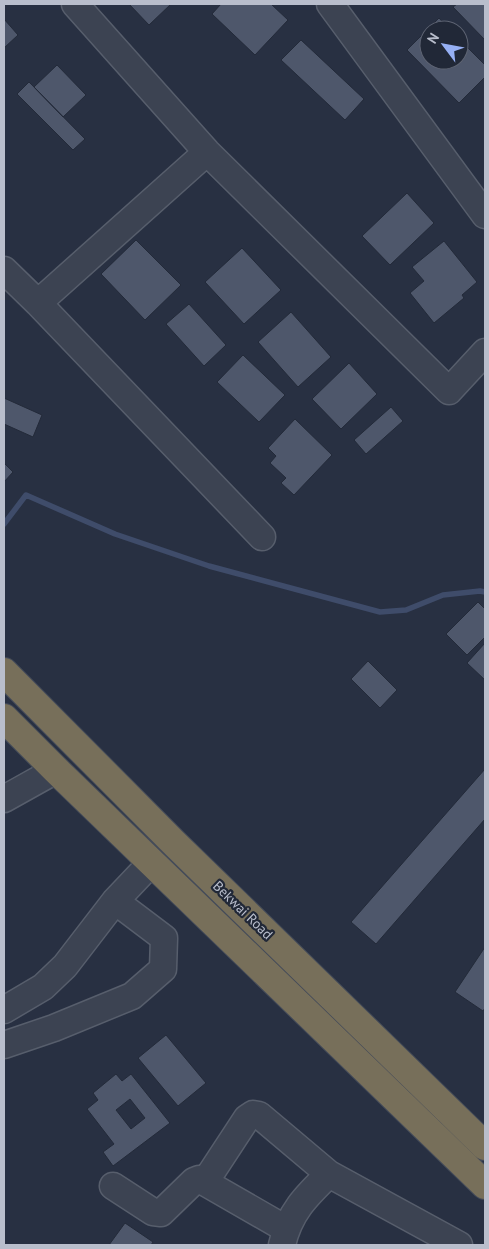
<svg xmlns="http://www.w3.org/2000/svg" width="489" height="1249" font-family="'PT Sans',sans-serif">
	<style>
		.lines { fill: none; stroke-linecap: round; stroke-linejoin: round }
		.stream { stroke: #3f4c6a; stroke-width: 5.5 }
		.building { fill: #4e576b; stroke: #232a39; fill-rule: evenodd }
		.minor-casing { stroke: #575e6c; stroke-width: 29 }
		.highway-casing { stroke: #444b59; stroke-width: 30 }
		.minor { stroke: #3c4352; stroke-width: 26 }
		.highway { stroke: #776f5a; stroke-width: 28 }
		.labels { text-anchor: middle; stroke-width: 4.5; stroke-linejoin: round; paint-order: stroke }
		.street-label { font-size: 14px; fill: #b9becc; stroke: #212837 }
	</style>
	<rect width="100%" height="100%" fill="#283042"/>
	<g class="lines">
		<!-- stream -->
		<path class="stream" d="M4,524l22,-29 89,39 94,32 171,46 26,-2 37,-15 37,-4 5,1"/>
	</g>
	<!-- building -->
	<path class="building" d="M129,4h42l-22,21z
		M221,4h50l17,16 -33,35 -43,-41z
		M457,4h28v36l-32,-33z
		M439,18l11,12h-21v30h30v-21l26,26v12l-26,26 -52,-53z
		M4,19l14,16 -14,13z
		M301,40l63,59 -19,21 -64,-60z
		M57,65l29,30 -23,22 -29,-30z
		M29,82l56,57 -12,11 -56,-56z
		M407,193l27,30 -44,42 -28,-29z
		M136,240l45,45 -36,35 -44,-46z
		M444,241l33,41 -15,13 2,3 -30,25 -24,-30 14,-12 -12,-14z
		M242,248l39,42 -37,34 -39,-42z
		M189,304l37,41 -22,21 -38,-42z
		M291,312l40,45 -33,30 -40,-45z
		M243,355l42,40 -26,27 -42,-40z
		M349,363l28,31 -36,35 -29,-30z
		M4,398l38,17 -9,22 -29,-13z
		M391,407l12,14 -37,33 -12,-14z
		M295,419l37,36 -38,40 -13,-12 5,-5 -16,-15 6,-7 -8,-8z
		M4,463l9,9 -9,10z
		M478,602l7,7v28l-18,18 -21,-21z
		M485,643v37l-18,-17z
		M368,661l29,29 -17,18 -29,-29z
		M485,769v50l-109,125 -25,-22z
		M485,947v61l-2,3 -28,-19z
		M166,1035l40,48 -28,23 -40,-48z
		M116,1074l6,7 9,-7 39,49 -57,43 -10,-14 11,-8 -27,-35 11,-9 -5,-7zM130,1099l15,19 -14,11 -15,-19z
		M125,1223l28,19 -2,3h-42z"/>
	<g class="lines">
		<defs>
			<path id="minor" d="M75,4l132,148 242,239 36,-39
				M330,4l155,211
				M4,270l34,33 224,234
				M38,303l169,-151
				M4,799l52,-29
				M4,1010l39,-23 22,-21 50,-65 37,-39
				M4,1045l50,-17 78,-32 31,-27 1,-31 -49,-37
				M205,1182l42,-64 6,-4 6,1 70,59
				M113,1186l40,26 8,1 33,-32 5,-2 87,50
				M282,1245c7,-32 24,-49 47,-71l130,71"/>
			<path id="highway" d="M4,672l169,170 312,304
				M4,718l52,52 429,415"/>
		</defs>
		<!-- minor casing -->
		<use href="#minor" class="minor-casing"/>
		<!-- highway casing -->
		<use href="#highway" class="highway-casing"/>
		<!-- minor -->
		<use href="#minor" class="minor"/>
		<!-- highway -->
		<use href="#highway" class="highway"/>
	</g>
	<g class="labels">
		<!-- street labels -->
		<g class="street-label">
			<text transform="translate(243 910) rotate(44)" y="5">Bekwai Road</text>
		</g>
	</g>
	<!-- border -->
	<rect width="489" height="1249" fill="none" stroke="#b9becc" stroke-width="10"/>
	<!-- north arrow -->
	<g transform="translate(444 45) rotate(302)"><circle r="24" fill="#212837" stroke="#5e6473"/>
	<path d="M0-4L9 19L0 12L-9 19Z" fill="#96b0f4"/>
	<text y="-8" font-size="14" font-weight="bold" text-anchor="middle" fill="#b9becc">N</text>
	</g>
</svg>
